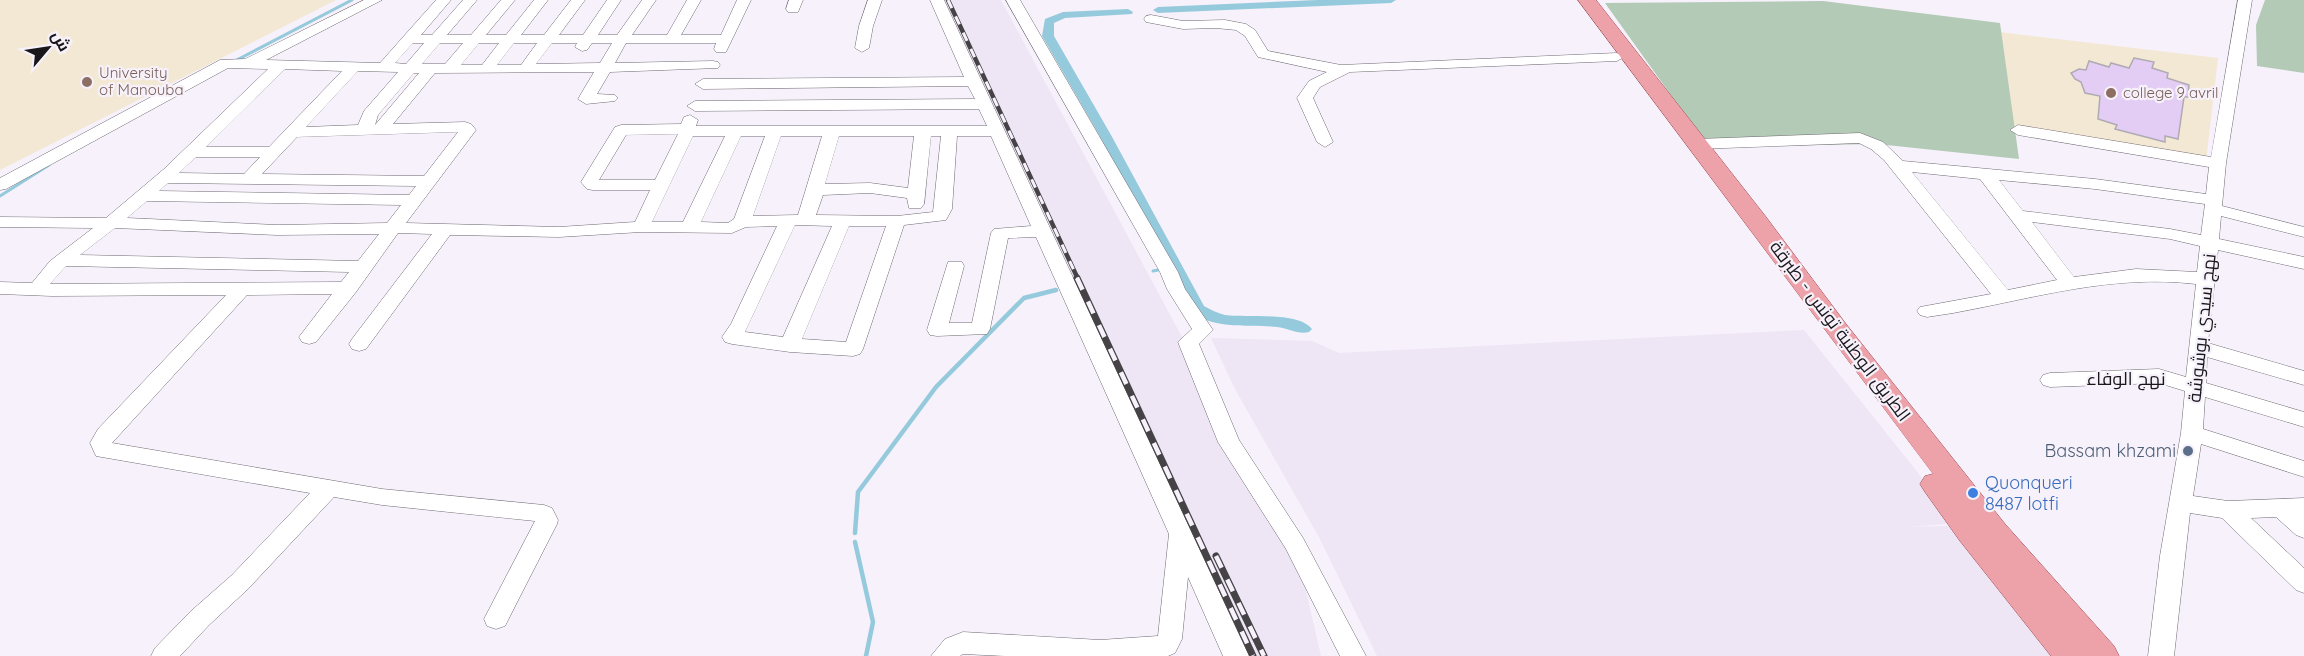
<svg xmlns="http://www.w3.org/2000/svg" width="2304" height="656" font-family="Quicksand,Cairo,sans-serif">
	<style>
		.built { fill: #eee5f5 }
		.education { fill: #f3e8d3 }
		.green { fill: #b3cab7 }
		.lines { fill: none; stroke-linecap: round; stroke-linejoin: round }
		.stream-far1 { stroke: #95cadd; stroke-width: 3 }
		.stream { stroke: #95cadd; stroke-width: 4.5 }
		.canal { fill: #95cadd; fill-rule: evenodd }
		.building { fill: #e4cdf5; stroke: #afaab3; stroke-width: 1.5 }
		.minor-casing { stroke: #6f6a72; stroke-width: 1 }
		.major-casing { stroke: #9b4851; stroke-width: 1 }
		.minor { fill: #fff; fill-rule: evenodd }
		.major { fill: #eda1a8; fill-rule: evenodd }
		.rail-far1-casing { stroke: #464347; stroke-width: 4.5 }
		.rail-casing { stroke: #464347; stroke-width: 7 }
		.rail-far1 { stroke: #f6f1fa; stroke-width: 3; stroke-dasharray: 9; stroke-linecap: butt }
		.rail { stroke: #f6f1fa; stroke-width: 4.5; stroke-dasharray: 13; stroke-linecap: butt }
		.education-dot { fill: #8d6e63; stroke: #f6f1fa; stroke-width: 2 }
		.service-dot { fill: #5c6f8a; stroke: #f6f1fa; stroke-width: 2 }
		.shop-dot { fill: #3f7fe0; stroke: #f6f1fa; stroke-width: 2 }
		.labels { text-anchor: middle; stroke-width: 4.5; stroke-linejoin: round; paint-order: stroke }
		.far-education-label { font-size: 15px; fill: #785e54; stroke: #f6f1fa; text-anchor: start }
		.street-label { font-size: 18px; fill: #19171a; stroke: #f6f1fa }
		.service-label { font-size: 18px; fill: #4e5e75; stroke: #f6f1fa; text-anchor: end }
		.shop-label { font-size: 18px; fill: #366cbe; stroke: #f6f1fa; text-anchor: start }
	</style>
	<rect width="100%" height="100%" fill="#f6f1fa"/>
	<!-- built -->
	<path class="built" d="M941,0h60l182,339 117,226 21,91h-75z
		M1804,330l154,193 -51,4 42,-1 104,130h-676l-58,-119 -84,-148 -24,-51 101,3 27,12z"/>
	<!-- education -->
	<path class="education" d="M0,0h336l-336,170z
		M1999,32l219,26 -12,103 -193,-33z"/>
	<!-- green -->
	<path class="green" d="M2265,0h39v73l-47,-7 -1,-41z
		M1823,1l177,22 19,136 -142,-15 -169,3 -103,-144z"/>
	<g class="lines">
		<!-- stream-far1 -->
		<path class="stream-far1" d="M233,62l119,-62
			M0,196l49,-31
			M1153,271l10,-2"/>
		<!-- stream -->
		<path class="stream" d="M855,533l3,-41 78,-105 88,-89 32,-8
			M855,542l18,80 -7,34"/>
		<!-- canal -->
		<path class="canal" d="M1317,0h79l-5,3 -233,10 -5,-3 5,-3z
			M1128,9l5,3 -1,2 -67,4 -11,5v13l57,99 93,171c7,4 13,7 21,9 22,3 73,-4 87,14l-3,3c-10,3 -21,-4 -32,-5 -24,-3 -70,4 -86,-18l-92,-174 -57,-99 3,-17 18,-7z"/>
	</g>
	<!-- building -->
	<path class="building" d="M2134,58l20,4 -2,6 16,5 -1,5 22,7 -1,12h-4l-6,42 -13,-3v6l-50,-13 2,-4 -19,-6 2,-23 -15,-3 -4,-11 -6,-3 -4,-6 8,-4 7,1 3,-9 20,6 2,-4 18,5z"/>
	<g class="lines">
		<defs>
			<path id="minor" d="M364,0h18l-116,60 114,3 56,-63h15l-30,35h11l31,-35h14l-30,35h24l30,-35h14l-29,35h20l28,-35h14l-27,35h23l27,-35h14l-26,35h24l24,-35h14l-23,35h19l25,-35h14l-24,35h35l20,-35h14l-20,35h40l16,-35h14l-25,52h-10l-2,-3 2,-6h-90l-11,20 98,-2 5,1 2,3 -2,3 -108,4 -13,22 18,1 3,3 -3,3 -29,3 -8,-5 16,-27 -159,1 -42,51 72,-2 6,2 5,6 -70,93 153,4 76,-5 15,-32h-57l-6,-1 -6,-7 34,-55 6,-2 60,-1 3,-7 6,-2 8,5 -2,6h291l-8,-17 -284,2 -8,-5 8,-5 280,-2 -7,-13 -265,3 -8,-5 8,-5 261,-2 -34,-77h14l305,656h-26l-35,-79 -6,62 -7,14 -7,3h-163l-42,-2 -3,2h-29l14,-17 18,-7 137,8 58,-4 11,-102 -133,-297 -28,1 -18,91 -3,5 -50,2 -7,-1 -3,-5 21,-68h14l2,4 -15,57h23l19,-90 3,-4 37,-3 -40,-90h-34l-5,73 -6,11 -42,5 -41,124 -3,5 -7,2 -63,-4 -58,-8 -7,-2 -3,-5 9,-13 46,-98 -31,1 -14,6 -91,-1 -82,5 -109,-2 -84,114 -7,2 -7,-2 -3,-5 3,-5 80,-105 -34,-1 -42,59 -40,50 -7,2 -7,-2 -3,-5 33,-43 -85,1 -135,148 270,46 162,16 8,3 6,12 -1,4 -52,102 -9,3 -9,-3 -3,-7 51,-98 -153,-16 -48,-8 -86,92 -39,36 -29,31h-29l4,-8 36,-37 41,-36 78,-82 -214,-37 -6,-13 8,-14 128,-134 -174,1 -52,-2v-12l32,1 18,-22 43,-33 -93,-1v-10l106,1 58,-49 104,-100 -40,-1 -222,121 -6,1v-12l220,-118 25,-1zM413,43h11l-18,21 -11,-1zM440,43h23l-18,21h-23zM479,43h20l-17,22h-21zM514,43h23l-16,22h-24zM552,43h25l-2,4 7,4 5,-1 5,-7h20l-12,20 -64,1zM285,69l57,2 -73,76h-63zM358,71l40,1 -34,39 -6,14 -52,2zM414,73h5l-44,52 3,-10zM458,132l-34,44 -162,-2 35,-37zM678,134l-23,46h-56l27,-45zM693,136h32l-42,86h-31zM741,136h24l-31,83 -6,4 -27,-1zM781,136h41l-24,79 -45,1zM839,136h75l-6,52 -38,-5 -45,1zM931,136h10l-8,76 -36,4 -81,-1 7,-20 47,-2 37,5 2,10h12l3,-4zM196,157h64l-16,17 -65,-1zM168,183l248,3 -7,9 -250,-4zM147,201l254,4 -14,18 -110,2 -150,-7zM795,225l37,1 -49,111 -38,-5zM849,226h37l-40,116 -44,-3zM115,228l162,7 102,-1 -21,27 -278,-6zM66,266l283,6 -8,10 -291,2z
				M789,0h14l-5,12h-10l-2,-3z
				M868,0h14l-9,26 -4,22 -7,4 -7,-4 4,-22z
				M1006,0h14l158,272 7,17 28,41 -14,14 40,96 64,98 63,118h-26l-54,-107 -68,-107 -40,-100 14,-13 -25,-40 -7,-17z
				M2238,0h14l-26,163 -4,43 82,21v10l-83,-21 -2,23 85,18v12l-86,-19 -10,93 96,28v14l-97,-28 -1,26 98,29v15l-99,-30 -2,32 101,32v16l-103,-33 -8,52 35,5 76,-3v40l-8,-3 -20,-18 -25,1 53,50v25l-8,-3 -74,-72 -32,-5 -16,143h-26l12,-100 21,-123 4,-42 -26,-8 -109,4 -7,-2 -3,-5 3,-5 7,-2 109,-4 27,8 10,-93c-84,-10 -161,14 -243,29l-26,4 -7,-2 -3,-4 3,-4 71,-13 -107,-134 -13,-11 -12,-6 -162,6 -8,-5 8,-5 163,-6 23,9 20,19 192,18 111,15 3,-27 -191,-32 -8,-5 8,-5 193,32zM1912,172l68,7 77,101 -49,10zM1999,180l96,9 110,15 -4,31 -31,-6 -147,-18zM2032,222l138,17 30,7 -3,26 -61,-3 -62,8z
				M1151,15l32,6 42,-1 21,4 9,6 13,21 73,14 276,-12 7,4 -7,4 -267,11 -30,15 -7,11 20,44 -8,5 -8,-5 -20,-44 12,-17 18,-9 -69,-15 -13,-21 -9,-6 -20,-2 -33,1 -37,-7 -2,-3 2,-3z"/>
			<path id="major" d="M1578,0h18l170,217 80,107 159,200 109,122 5,10h-68l-91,-115 -35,-49 -5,-8 5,-8 8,-2z"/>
		</defs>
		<!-- minor casing -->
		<use href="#minor" class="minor-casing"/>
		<!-- major casing -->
		<use href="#major" class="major-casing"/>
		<!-- minor -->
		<use href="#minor" class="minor"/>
		<!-- major -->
		<use href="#major" class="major"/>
		<defs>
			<path id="rail-far1" d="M948,0l130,279"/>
			<path id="rail" d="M1077,278l176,378
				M1216,556l48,100"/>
		</defs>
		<!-- rail-far1 casing -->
		<use href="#rail-far1" class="rail-far1-casing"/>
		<!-- rail casing -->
		<use href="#rail" class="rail-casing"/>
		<!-- rail-far1 -->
		<use href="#rail-far1" class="rail-far1"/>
		<!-- rail -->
		<use href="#rail" class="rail"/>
	</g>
	<!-- markers -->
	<g class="education-dot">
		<circle cx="87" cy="82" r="6"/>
		<circle cx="2111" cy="93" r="6"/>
	</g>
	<circle class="service-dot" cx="2188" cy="451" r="6"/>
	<circle class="shop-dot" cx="1973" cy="493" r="6"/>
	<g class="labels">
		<!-- far-education labels -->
		<g class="far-education-label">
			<text x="99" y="78">University<tspan x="99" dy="17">of Manouba</tspan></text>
			<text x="2123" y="98">college 9 avril</text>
		</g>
		<!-- street labels -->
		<g class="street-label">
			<text transform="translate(2202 328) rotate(-84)" y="6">نهج سيدي بوشوشة</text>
			<text transform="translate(1840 331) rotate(53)" y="6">الطريق الوطنية تونس - طبرقة</text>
			<text x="2126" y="385">نهج الوفاء</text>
		</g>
		<!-- service labels -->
		<g class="service-label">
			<text x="2176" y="457">Bassam khzami</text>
		</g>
		<!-- shop labels -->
		<g class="shop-label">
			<text x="1985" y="489">Quonqueri<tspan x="1985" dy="21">8487 lotfi</tspan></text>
		</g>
	</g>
	<!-- north arrow -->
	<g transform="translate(48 48) rotate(61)" stroke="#f6f1fa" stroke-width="4.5" paint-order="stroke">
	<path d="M0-4.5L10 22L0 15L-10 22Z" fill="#19171a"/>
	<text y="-9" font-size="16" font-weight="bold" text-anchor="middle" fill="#19171a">ش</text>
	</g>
</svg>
